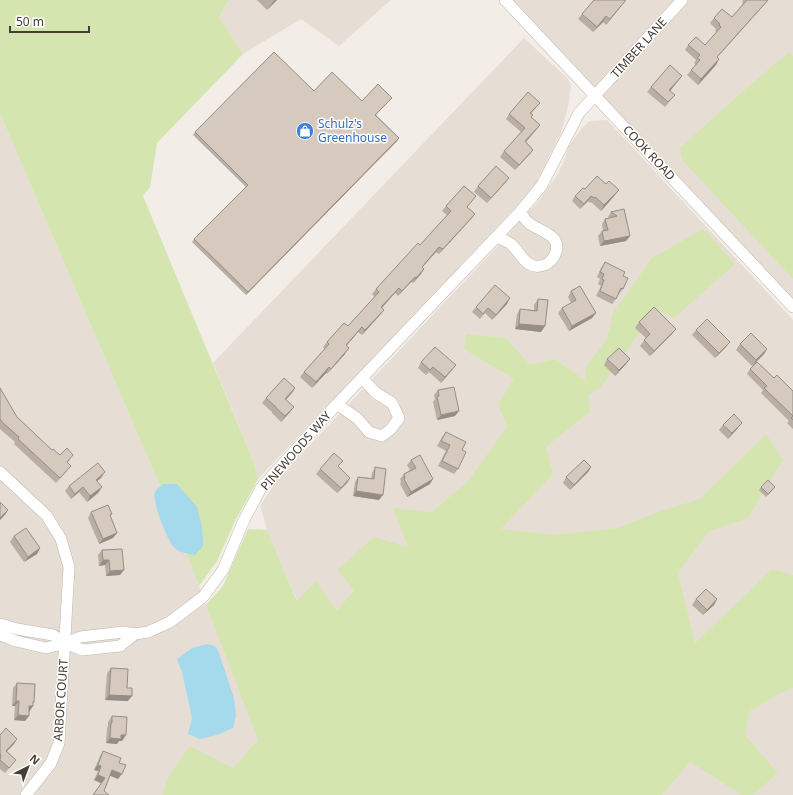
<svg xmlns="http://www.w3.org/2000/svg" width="793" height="795" font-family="'Noto Sans',sans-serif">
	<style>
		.residential { fill: #e6ded4 }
		.green { fill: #d5e5b0 }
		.water { fill: #a5daed }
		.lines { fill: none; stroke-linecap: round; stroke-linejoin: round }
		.minor-casing { stroke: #c0b6ac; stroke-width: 12 }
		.minor { stroke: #fff; stroke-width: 11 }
		.wall { fill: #b8aea4 }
		.shaded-wall { fill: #968d86 }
		.building { fill: #d6cabf; stroke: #968d86 }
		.labels { text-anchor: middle; stroke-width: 3; stroke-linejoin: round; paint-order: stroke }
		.street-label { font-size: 12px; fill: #453d36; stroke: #fff }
		.shop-label { font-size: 12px; fill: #366cbe; stroke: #fff; text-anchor: start }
	</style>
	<rect width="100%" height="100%" fill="#f2ede6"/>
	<!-- residential -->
	<path class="residential" d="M229,0h162l-52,46 -38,-27 -58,35 -24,-37z
		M511,0h282v301z
		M524,38l44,41 3,6 -2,18 -8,30 -28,56 -275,290 -4,-16 -41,-100z
		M0,114l160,372 99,254 -50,55h-209z
		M607,120l186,200v475h-410l-114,-259 -9,-30 17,-26 217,-230 45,-50 19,-26 6,-13 5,-15 14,-19 7,-6z"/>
	<!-- green -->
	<path class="green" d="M0,0h229l-10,17 24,37 -86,89 -7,44 -7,9 111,267 4,16 -22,40 -19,42 -18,25 -39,-100 -160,-372z
		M789,52l4,4v223l-110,-118 -3,-13 62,-56z
		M703,229l32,35 -61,54 -18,-8 -55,77 -13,8 2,16 -44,36 7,27 -52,55 52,6 64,-7 47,-18 36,-11 66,-65 17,26 -35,58 -39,13 -31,42 17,70 77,-74 21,6v113l-12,5 -31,18 -5,24 33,38 -25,22h-11l-52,-33 -28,33h-500l8,-21 20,-28 43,22 25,-28 -52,-135 17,-19 25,-57 19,1 30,71 19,-20 21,30 17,-21 -17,-20 37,-33 34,10 -15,-39 39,4 36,-31 39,-54 -9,-23 16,-25 -50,-30 2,-15 40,4 24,27 25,-6 31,22 -1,-13 22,-29 6,-26 39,-55z"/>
	<!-- water -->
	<path class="water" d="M164,484h13l20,23 5,20 1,13v6l-8,9c-9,-2 -17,-2 -23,-10 -5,-7 -21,-45 -17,-53 1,-3 6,-6 9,-8z
		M207,644l8,2 4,7 15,45 2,18 -3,12 -16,7 -17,4 -12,-5 4,-16 -10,-46 -5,-13 15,-11z"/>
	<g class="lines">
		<defs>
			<path id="minor" d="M505,0l288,307
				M497,237c4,2 10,4 14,7 7,6 10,15 18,20 5,3 10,3 15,1 6,-2 10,-7 12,-13 5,-17 -16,-21 -26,-28 -4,-3 -7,-8 -10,-12
				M337,404l21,15 11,13 13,4 9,-7 8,-11 -7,-15 -16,-10 -14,-15
				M0,472l47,44 14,23 8,28 -10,176 -8,20 -25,32
				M0,624l17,5 36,6 12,8 18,7 37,-4 15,-12
				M0,635l16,6 30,7 19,-5 15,-6 44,-5 11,2 13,-2 22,-10 33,-25 20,-27 21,-50 17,-32 76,-84 183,-192 22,-27 37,-72 103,-113"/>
		</defs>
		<!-- minor casing -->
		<use href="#minor" class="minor-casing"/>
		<!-- minor -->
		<use href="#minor" class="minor"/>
	</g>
	<!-- wall -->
	<path class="wall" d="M257,0h20l-10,10z
		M626,0l-20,25 -3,-3 -10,10 -15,-13 4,-5z
		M742,0h26l-4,5 -47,52 -1,8 -18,20 -11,-10 9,-10 -2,-2 2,-3 -11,-10 3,-5h17l12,-13 -2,-1 1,-2 -6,-6 4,-5 18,-1 11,-13 -1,-1 1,-2z
		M682,76l-12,15 5,4 -10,12 -18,-15 4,-5z
		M314,91l48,10 30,-3 -16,17 23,23 -2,3 -151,154 -54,-53 2,-3 52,-52 -53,-52 2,-3z
		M536,108l-5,6v3l9,8 -4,5 -10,12 7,8 -4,5 -14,15 -15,-13 4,-6 17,-19 -15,-13 3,-5z
		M509,178l-4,5 -18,20 -13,-11 4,-6z
		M606,184l13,6 -4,5 -14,16 -10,-9 -1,1 -2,-2 -8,8 -8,-8 3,-5 10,-7z
		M476,196l-9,11 8,7 -4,5 -32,35 -3,-2 -14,15 -1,7 -8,9 -2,-1 -13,14 -3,-3 -13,15 -2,7 -18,20 -4,-3 -12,14 -1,8 -18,20 -1,-1 -14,15 -12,-11 4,-5 21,-23 -2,-2 4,-5 21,-16 27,-29 -3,-3 4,-5 44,-44 27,-30 -5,-4 4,-5z
		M624,209l6,27 -4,5 -26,5 -2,-10 4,-5h1l-1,-7 3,-5 4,-1 -1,-1 3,-5z
		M605,262l18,14v13l-4,5 -3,5 -4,5 -16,-8 5,-10 -3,-2 2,-5 -3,-2 4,-9z
		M571,291l25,22 -4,5 -23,13 -11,-18 4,-5 9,-5 -3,-6z
		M538,299l7,27 -4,6 -26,-3 2,-15 3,-5 14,1v-5z
		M507,304l-15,16 -7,-7 -5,6 -8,-7 4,-5z
		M639,322l37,7 -4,5 -22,22 -10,-10 6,-8 -11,-10z
		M696,330l30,17 -11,11 -23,-23z
		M740,344l27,5 -3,5 -12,12 -16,-16z
		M607,359h23l-4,5 -11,12 -11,-11z
		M421,362l35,3 -4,5 -11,13 -12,-11 -3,3 -8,-7z
		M750,369l24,9 19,13v38l-6,-6 2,-2 -28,-28 2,-3 -16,-16z
		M0,388l17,29 35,33 8,5 10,5 -2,2 -1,9 -11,12 -42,-39 1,-2 -15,-13z
		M295,388l-9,12 8,7 -4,5 -9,10 -9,-9v-1l-10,-9 4,-5z
		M438,390l17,26 -18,4 -4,-18 2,-3 -1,-4z
		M723,425l15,3 -10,11 -9,-9z
		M446,432l12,37 -4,5 -16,-8 8,-15 -9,-5 5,-9z
		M411,460l19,24 -23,13 -7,-13 1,-2 -1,-3 4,-5 6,-4 -3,-5z
		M338,467l9,16 -10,10 -21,-19 4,-5z
		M375,467l4,33 -26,-4 2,-14 3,-5 13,1 1,-5z
		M591,467l-3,5 -18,18 -7,-7 3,-6z
		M101,478l-4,3 5,6 -4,6 -11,9 -8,-10 -8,7 -6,-8 4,-5z
		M761,487l12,3 -7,7 -7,-7z
		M91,512l19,4 7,17 -4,5 -14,6 -11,-26z
		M14,536l26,12 -3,6 -13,8 -14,-20z
		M102,550l18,25 -14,1 -1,-11 -6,1 -1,-11z
		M696,599h21l-3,6 -11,10 -11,-10z
		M111,668l16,20 1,13 -23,-1 2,-27z
		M17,683l16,21 -8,17 -11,-1 1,-14h-3l1,-18z
		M112,716l14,19 -4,6h-3l-2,3 -11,-1 1,-15 1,-2v-4z
		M0,735l14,9 -7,7 9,9 -4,5 -7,8 -5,-4z
		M103,751l16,12 -1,16 -8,-3 -17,19 8,-12 -7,-3 4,-9 -4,-1 6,-14z"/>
	<!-- shaded-wall -->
	<path class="shaded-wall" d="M275,0h2l-10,10 6,-8z
		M626,0l-20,25 4,-6z
		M768,0l-4,5 -51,57 4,-5z
		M606,16l-3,6 -10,10 4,-5z
		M719,59l-3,6 -18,20 3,-6z
		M682,76l-16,20 3,-6z
		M540,125l-4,5 -14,16 3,-5z
		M399,138l-2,3 -151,154 2,-3z
		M533,150l-4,5 -14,15 4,-5z
		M509,178l-4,5 -18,20 4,-5z
		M619,190l-4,5 -14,16 3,-6z
		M591,196l-3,5 -8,8 4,-5z
		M475,214l-4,5 -32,35 4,-5z
		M630,236l-4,5 -26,5 4,-5z
		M439,247l-3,5 -18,20 4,-5z
		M424,269l-3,5 -8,9 3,-5z
		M415,277l-4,5 -13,14 4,-5z
		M399,288l-4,5 -17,19 3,-5z
		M510,298l-3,6 -15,16 4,-5z
		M384,310l-4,5 -18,20 3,-5z
		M596,313l-4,5 -23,13 3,-5z
		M519,324l26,2 -4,6 -26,-3z
		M362,327l-4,5 -16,19 4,-6z
		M676,329l-4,5 -22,22 4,-5z
		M730,342l-4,5 -11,11 4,-5z
		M349,348l-4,6 -18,20 4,-5z
		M767,349l-3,5 -12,12 4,-6z
		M630,359l-4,5 -11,12 4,-6z
		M456,365l-4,5 -11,13 4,-6z
		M329,367l-3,6 -14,15 4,-6z
		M295,388l-3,5 -11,12 4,-6z
		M294,407l-4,5 -9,10 4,-6z
		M459,411l-4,5 -18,4 4,-5z
		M742,423l-4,5 -10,11 4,-6z
		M591,467l-3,5 -18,18 4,-5z
		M105,472l-4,6 -9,7 4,-5z
		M350,478l-3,5 -10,10 4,-5z
		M433,479l-3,5 -23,13 4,-5z
		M83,487l-4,5 -8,7 4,-5z
		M102,487l-4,6 -11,9 3,-6z
		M356,491l27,4 -4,5 -26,-4z
		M8,510l-3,5 -5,5v-2z
		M117,533l-4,5 -14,6 4,-5z
		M40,548l-3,6 -13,8 4,-5z
		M103,560h6l-4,5 -6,1z
		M124,570l-4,5 -14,1 4,-5z
		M717,599l-3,6 -11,10 4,-5z
		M109,695l23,1 -4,5 -23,-1z
		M16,701h3l-4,5h-3z
		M33,702h1l-3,4h2l-4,6 -4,-1z
		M18,715l11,1 -4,5 -11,-1z
		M121,735h5l-4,6h-3l-2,3 -11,-1 4,-5z
		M17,739l-3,5 -12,12 4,-5z
		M98,765l3,1 -3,5 -4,-1z
		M112,770l10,4 -4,5 -9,-4z
		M98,775l7,3 -4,5 -7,-3z"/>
	<!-- building -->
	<path class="building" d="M594,0h32l-16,19 -4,-3 -9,11 -15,-13z
		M747,0h21l-51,57 2,2 -18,20 -10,-9 9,-10 -3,-2 3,-3 -12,-10 8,-8 9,8 16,-18 -2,-2 1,-1 -6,-6 8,-9 10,8z
		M274,52l40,39 18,-19 30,29 16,-17 14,14 -17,17 24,23 -151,154 -54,-53 54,-54 -53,-53z
		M670,65l12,11 -13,14 6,5 -7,7 -17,-15z
		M528,92l12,11 -10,10 3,2 -2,2 9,8 -15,16 8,9 -14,15 -15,-14 21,-23 -16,-14z
		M496,166l13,12 -18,20 -13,-12z
		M597,176l9,8 3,-3 10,9 -15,15 -9,-8 -1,1 -3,-2 -7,8 -9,-8 8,-8 2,1z
		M464,186l12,10 -9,11 8,7 -32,35 -4,-2 -17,20 2,2 -8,9 -1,-1 -13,14 -3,-3 -18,19 3,3 -19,20 -3,-3 -16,18 3,3 -18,21 -2,-2 -13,15 -12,-10 25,-28 -2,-2 17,-19 4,3 31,-34 -3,-3 42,-46 2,2 31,-34 -5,-5z
		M624,209l6,27 -26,5 -2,-10 6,-1 -3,-11 12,-3 -6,-4z
		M605,262l20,10 -2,4 5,2 -5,11 -2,-1 -5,11 -16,-8 4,-11 -2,-1 2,-5 -4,-2z
		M495,285l15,13 -14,17 -8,-7 -5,6 -7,-7z
		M580,286l16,27 -24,13 -10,-18 14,-8 -5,-9z
		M538,299l10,1 -3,26 -26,-2 1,-15 17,2z
		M654,307l22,22 -22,22 -10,-11 6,-6 -11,-12z
		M707,319l23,23 -11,11 -23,-23z
		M751,333l16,16 -11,11 -16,-16z
		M435,347l21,18 -11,12 -12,-10 -3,3 -9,-8z
		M619,348l11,11 -11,11 -12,-11z
		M757,362l17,16 3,-3 16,16v29l-2,-2 2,-2 -29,-28 3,-2 -17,-17z
		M284,378l11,10 -10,11 9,8 -9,9 -9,-8v-1l-10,-9z
		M454,387l5,24 -18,4 -4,-18 2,-1 -1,-6z
		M0,388l17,29 35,33 1,-1 7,6 7,-7 6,7 -6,7 4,4 -11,12 -42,-39 1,-2 -17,-15 -2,-3z
		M734,414l8,9 -10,10 -9,-8z
		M446,432l20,10 -4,8 4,2 -8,17 -16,-8 8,-16 -9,-4z
		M334,453l9,8 -5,5 12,12 -9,10 -21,-19z
		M420,455l13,24 -22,13 -7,-13 1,-1 -1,-4 12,-6 -5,-8z
		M584,460l7,7 -17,18 -8,-8z
		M98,463l7,9 -9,8 6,7 -12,9 -7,-9 -8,7 -6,-8z
		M375,467l11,2 -3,26 -27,-4 2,-14 16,2z
		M768,480l7,7 -7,7 -7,-7z
		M0,502l8,8 -8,8z
		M108,505l4,9 -2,1 7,18 -14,6 -12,-27z
		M26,528l14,20 -12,9 -14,-21z
		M122,549l2,21 -14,1 -1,-11h-6l-1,-10z
		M706,589l11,10 -10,11 -11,-11z
		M111,668l17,1 -1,19h5v8l-23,-1z
		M17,683l18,1 -1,18h-1v4h-4v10l-11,-1 1,-14h-3z
		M112,716l15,1 -1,18h-5v4l-11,-1 1,-15h1z
		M6,728l11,11 -11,12 10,9 -7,8 -9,-8 1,-5 -1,-1v-19z
		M103,751l18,7 -2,5 7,2 -4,9 -10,-4 -8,21 5,4h-16l12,-17 -7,-3 3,-9 -3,-1z"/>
	<!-- icons -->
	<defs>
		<symbol id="shop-disc" viewBox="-11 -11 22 22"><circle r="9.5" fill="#3f7fe0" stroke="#fff"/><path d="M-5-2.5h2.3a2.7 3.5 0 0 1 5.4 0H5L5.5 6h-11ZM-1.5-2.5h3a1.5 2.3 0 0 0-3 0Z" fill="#fff"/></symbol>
	</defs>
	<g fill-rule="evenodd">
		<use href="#shop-disc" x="295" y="121" width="20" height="20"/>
	</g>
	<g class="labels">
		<!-- street labels -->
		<g class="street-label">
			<text transform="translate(639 48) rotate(-48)" y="4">TIMBER LANE</text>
			<text transform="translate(649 153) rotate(47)" y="4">COOK ROAD</text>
			<text transform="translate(296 451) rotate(-49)" y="4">PINEWOODS WAY</text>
			<text transform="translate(61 700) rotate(-86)" y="4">ARBOR COURT</text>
		</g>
		<!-- shop labels -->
		<g class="shop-label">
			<text x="318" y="128">Schulz's<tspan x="318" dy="14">Greenhouse</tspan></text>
		</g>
	</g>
	<!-- north arrow -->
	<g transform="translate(28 767) rotate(42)" stroke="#ffffff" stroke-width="3" paint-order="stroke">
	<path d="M0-3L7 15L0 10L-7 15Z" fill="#453d36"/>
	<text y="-6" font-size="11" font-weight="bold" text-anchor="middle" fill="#453d36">N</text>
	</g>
	<!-- scale -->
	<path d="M10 26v6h79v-6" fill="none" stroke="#453d36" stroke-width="2"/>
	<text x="16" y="26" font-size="12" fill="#453d36" stroke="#ffffff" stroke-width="3" paint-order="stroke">50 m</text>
</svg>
